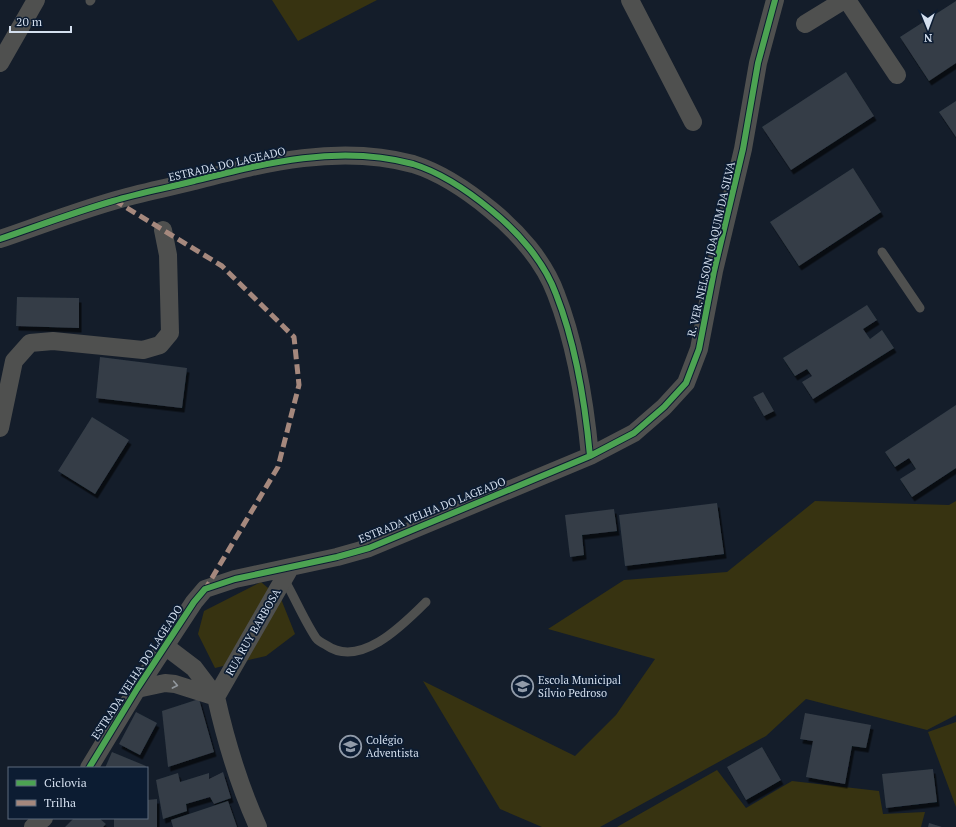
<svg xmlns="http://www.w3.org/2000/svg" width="956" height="827" font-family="'PT Serif',serif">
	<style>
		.green { fill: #373311 }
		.building { fill: #343d47; filter: url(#shadow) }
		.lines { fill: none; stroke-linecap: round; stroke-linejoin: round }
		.lane { stroke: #4f504f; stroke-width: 9 }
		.street { stroke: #4f504f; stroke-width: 18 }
		.quiet { stroke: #a5887d; stroke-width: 5; stroke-dasharray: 10 5; stroke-linecap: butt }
		.cycleway-casing { stroke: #0c1c32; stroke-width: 8 }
		.cycleway { stroke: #4ca352; stroke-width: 6 }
		.oneway { stroke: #92989e }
		.labels { text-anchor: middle; stroke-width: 3.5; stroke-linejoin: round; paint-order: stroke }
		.street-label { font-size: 11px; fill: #d4dfee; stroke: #0c1c32 }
		.poi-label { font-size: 11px; fill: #d4dfee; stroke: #0c1c32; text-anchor: start }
	</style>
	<defs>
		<filter id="shadow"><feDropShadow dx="2.5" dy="4.5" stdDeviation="0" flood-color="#0009"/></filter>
	</defs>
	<rect width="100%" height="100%" fill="#141d2a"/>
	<!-- green -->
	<path class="green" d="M272,0h105l-79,41z
		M815,501l134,4 7,-4v214l-29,15 -121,-31 -40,37 -166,91h-58l-42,-18 -77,-128 152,75 41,-41 39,-56 -107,-30 76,-49 103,-8z
		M261,582l20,17 14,35 -29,22 -51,12 -17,-34 6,-23z
		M956,722v85l-28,-75z
		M717,770l29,38 46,-27 87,10 4,23 42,-2 -4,15h-304z"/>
	<!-- building -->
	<path class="building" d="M956,1v62l-27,18 -29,-44z
		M846,72l28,44 -83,54 -29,-43z
		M956,101v36l-17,-25z
		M853,168l28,44 -82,54 -29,-44z
		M17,297l62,1v30l-63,-2z
		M867,305l10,15 -14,9 7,10 12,-9 12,18 -81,51 -11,-17 10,-6 -5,-7 -12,7 -12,-18z
		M100,357l87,11 -5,40 -86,-10z
		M763,392l11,19 -10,5 -11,-19z
		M956,405v63l-44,29 -12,-18 16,-10 -7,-11 -14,9 -10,-15z
		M92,417l37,23 -34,54 -37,-23z
		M717,503l7,51 -99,12 -6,-51z
		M614,509l3,22 -35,4 2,20 -14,2 -5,-42z
		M199,699l15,53 -46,15 -6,-56z
		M136,712l21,11 -17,32 -21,-11z
		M805,713l66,12 -5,23 -14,-2 -7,38 -39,-7 7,-36 -13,-2z
		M762,747l19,33 -35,20 -19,-33z
		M112,752l34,14 -1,2h-40z
		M933,769l4,33 -51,6 -4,-34z
		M223,772l8,26 -17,6 -4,-7 -24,7 1,7 -24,8 -7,-39 22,-7 2,9 29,-9v6z
		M157,799v28h-43v-9h33v-18z
		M228,801l9,26h-64l-2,-7z
		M74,818h25l7,6 -3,3h-38z
		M929,823l13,4h-14z"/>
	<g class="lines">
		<!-- lane -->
		<path class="lane" d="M90,1l1,-1
			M882,252l38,56
			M284,579c11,19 20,41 32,59 2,3 6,5 10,7 34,24 77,-20 100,-43"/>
		<!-- street -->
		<path class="street" d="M630,0l63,122
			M847,0l50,75
			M805,24l39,-24
			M0,63l36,-63
			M0,239c38,-13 75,-27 113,-38 26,-8 54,-13 81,-20 71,-18 145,-37 219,-17 29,9 55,27 78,46 26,21 53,51 65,84 20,51 29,108 34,162
			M0,428l14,-67 16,-18 23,-2 90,9 17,-5 10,-12 -2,-78 -5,-25
			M165,646l29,22 22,29
			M137,689l28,-6 10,1 41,13
			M89,768l48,-79 57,-87 11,-13 30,-10 102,-22 32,-9 221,-92 44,-23 30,-26 22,-24 13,-34 15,-78 29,-122 15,-86 17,-63
			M33,827l11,-9
			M258,827c-19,-42 -32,-85 -42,-130l74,-129"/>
		<!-- quiet -->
		<path class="quiet" d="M114,200l108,66 72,71 5,48 -21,82 -72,121"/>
		<defs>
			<path id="cycleway" d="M0,239c38,-13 75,-27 113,-38 26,-8 54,-13 81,-20 71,-18 145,-37 219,-17 29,9 55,27 78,46 26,21 53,51 65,84 20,51 29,108 34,162
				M89,768l48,-79 57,-87 11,-13 30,-10 102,-22 32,-9 221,-92 44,-23 30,-26 22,-24 13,-34 15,-78 29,-122 15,-86 17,-63"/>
		</defs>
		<!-- cycleway casing -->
		<use href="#cycleway" class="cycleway-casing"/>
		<!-- cycleway -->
		<use href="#cycleway" class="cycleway"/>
	</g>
	<!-- one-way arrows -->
	<defs><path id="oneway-chevron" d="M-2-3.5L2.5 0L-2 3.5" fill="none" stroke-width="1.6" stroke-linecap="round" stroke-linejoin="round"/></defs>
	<use class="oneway" href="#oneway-chevron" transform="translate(175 685) rotate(11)"/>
	<!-- icons -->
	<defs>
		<symbol id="school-ring" viewBox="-11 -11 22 22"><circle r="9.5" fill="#0c1c32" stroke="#919ba9" stroke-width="1.5"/><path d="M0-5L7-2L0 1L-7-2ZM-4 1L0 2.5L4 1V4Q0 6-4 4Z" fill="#919ba9"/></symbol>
	</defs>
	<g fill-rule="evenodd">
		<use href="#school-ring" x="510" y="674" width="25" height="25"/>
		<use href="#school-ring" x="338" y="734" width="25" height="25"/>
	</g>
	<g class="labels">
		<!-- street labels -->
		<g class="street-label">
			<text transform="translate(227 164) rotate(-13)" y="4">ESTRADA DO LAGEADO</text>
			<text transform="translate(711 249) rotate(-77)" y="4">R. VER. NELSON JOAQUIM DA SILVA</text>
			<text transform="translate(432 510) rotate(-22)" y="4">ESTRADA VELHA DO LAGEADO</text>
			<text transform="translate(253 632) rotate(-60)" y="4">RUA RUY BARBOSA</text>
			<text transform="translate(137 672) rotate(-57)" y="4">ESTRADA VELHA DO LAGEADO</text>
		</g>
		<!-- poi labels -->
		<g class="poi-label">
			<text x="538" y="684">Escola Municipal<tspan x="538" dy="13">Sílvio Pedroso</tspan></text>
			<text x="366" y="744">Colégio<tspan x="366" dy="13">Adventista</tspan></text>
		</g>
	</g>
	<!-- legend -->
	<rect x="8" y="767" width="140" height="52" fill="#0c1c32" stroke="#5c6a7d"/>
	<rect x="16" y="780" width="20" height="6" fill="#4ca352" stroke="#5c6a7d"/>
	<text x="44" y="787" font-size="12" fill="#d4dfee">Ciclovia</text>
	<rect x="16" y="800" width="20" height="6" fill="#a5887d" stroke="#5c6a7d"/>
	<text x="44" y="807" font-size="12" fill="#d4dfee">Trilha</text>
	<!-- north arrow -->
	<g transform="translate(928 28) rotate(179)" stroke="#0c1c32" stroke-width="3" paint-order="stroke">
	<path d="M0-3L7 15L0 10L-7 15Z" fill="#d4dfee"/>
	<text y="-6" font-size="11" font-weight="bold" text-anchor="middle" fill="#d4dfee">N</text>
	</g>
	<!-- scale -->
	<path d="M10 26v6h61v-6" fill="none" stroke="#d4dfee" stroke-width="2"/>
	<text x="16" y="26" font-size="12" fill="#d4dfee" stroke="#0c1c32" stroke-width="3" paint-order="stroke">20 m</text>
</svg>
